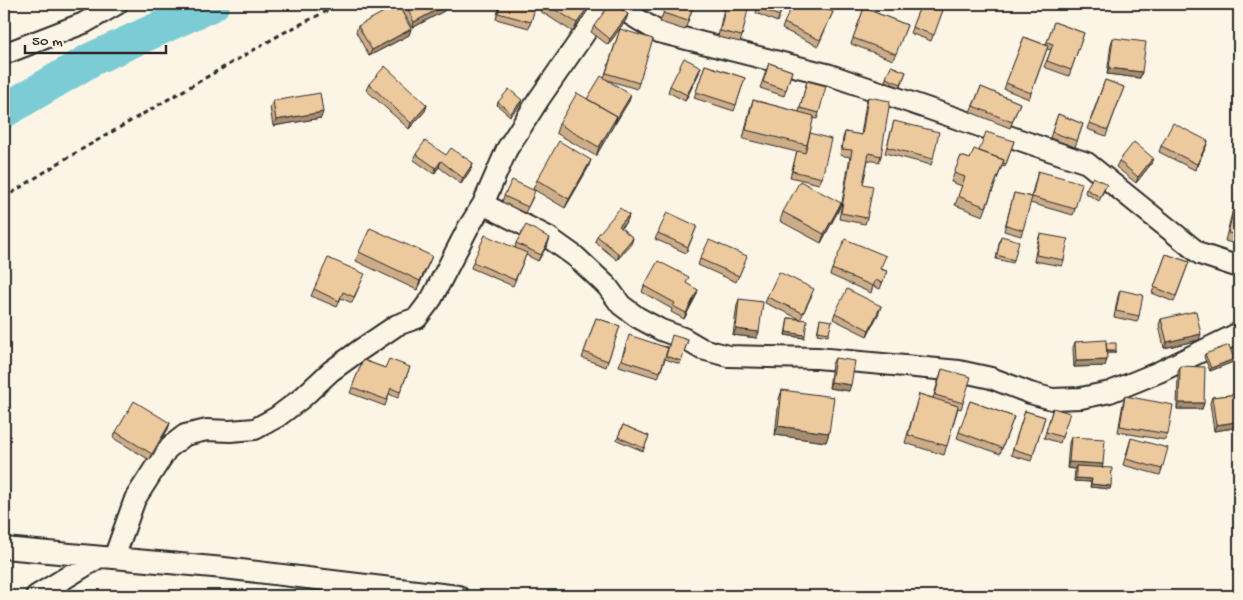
<svg xmlns="http://www.w3.org/2000/svg" width="1243" height="600" font-family="'Gochi Hand',sans-serif">
	<style>
		.lines { fill: none; stroke-linecap: round; stroke-linejoin: round }
		.river { stroke: #7bccd5; stroke-width: 34 }
		.minor-casing { stroke: #2b2b2b; stroke-width: 24 }
		.path { stroke: #2b2b2b; stroke-width: 3; stroke-dasharray: 5 4; stroke-linecap: butt }
		.minor { stroke: #fcf5e5; stroke-width: 20 }
		.wall { fill: #ccad88; stroke: #2b2b2b }
		.shaded-wall { fill: #a68d6f; stroke: #2b2b2b }
		.building { fill: #edc99e; stroke: #2b2b2b }
	</style>
	<rect width="100%" height="100%" fill="#fcf5e5"/>
	<filter id="ink" filterUnits="userSpaceOnUse"><feTurbulence type="fractalNoise" baseFrequency=".02" numOctaves="2"/><feDisplacementMap in="SourceGraphic" scale="10" xChannelSelector="R" yChannelSelector="G"/><feConvolveMatrix kernelMatrix="1 2 1 2 8 2 1 2 1" color-interpolation-filters="sRGB"/></filter>
	<g filter="url(#ink)">
		<g class="lines">
			<!-- river -->
			<path class="river" d="M4,111l88,-52 121,-55"/>
			<defs>
				<path id="minor" d="M613,4l46,28 171,43 257,88 113,91 39,13
					M4,54l80,-31 33,-19
					M483,204l65,33 28,20 31,29 14,19 16,12 24,13 22,8 19,11 26,7 89,2 142,13 32,7 39,15 22,6 29,-1 29,-6 49,-20 80,-39
					M4,548l220,20 234,28
					M114,558l21,-59 32,-50 18,-14 22,-5 23,1 25,-2 22,-12 25,-19 29,-27 29,-21 37,-25 20,-7 15,-20 36,-70 15,-24 24,-55 32,-50 66,-95
					M36,596l62,-38"/>
			</defs>
			<!-- minor casing -->
			<use href="#minor" class="minor-casing"/>
			<!-- path -->
			<path class="path" d="M4,198l61,-39 218,-126 58,-29"/>
			<!-- minor -->
			<use href="#minor" class="minor"/>
		</g>
		<!-- wall -->
		<path class="wall" d="M399,4h46l-1,7 -32,17z
			M500,4h36l-7,24 -33,-9z
			M543,4h49l-19,28 -33,-21z
			M659,4h35l-9,26 -25,-8 4,-11 -7,-2z
			M719,4h28l-2,4 -3,28 -2,6 -22,-5 6,-29 -5,-1z
			M759,4h25l-7,18 -21,-9z
			M833,4h16l-2,3z
			M921,4l22,6 -12,31 -21,-8z
			M864,8l43,17 -14,35 -42,-16z
			M833,12l-15,34 -36,-17 2,-6z
			M628,14l-2,6 -18,25 -17,-13 3,-6z
			M1054,22l30,11 -15,43 -25,-9 7,-17 -4,-1 -18,50 -25,-10 20,-52 22,8z
			M358,26l53,3 -2,6 -40,21 -13,-24z
			M618,35l21,48 -2,6 -30,-9 24,15 -2,6 -14,23 -1,-1 -18,33 -40,-23 3,-9 28,-25 17,-21z
			M1113,38l29,34 -2,6 -33,-4 4,-30z
			M769,63l23,8 -8,25 -24,-8z
			M705,65l40,13 -11,33 -40,-13z
			M891,66l15,6 -6,15 -15,-6z
			M699,73l-14,28 -17,-9 2,-6z
			M1105,80l19,7 -18,49 -19,-7z
			M807,81l12,32 -2,6 -4,-1 -3,15 12,45 -3,6 -29,-7 7,-25 -54,-13 7,-30 3,-9 46,12z
			M369,84l58,21 -2,6 -16,18 -43,-39z
			M981,87l39,16 -10,25 -40,-16z
			M868,97l13,59 -2,6 -11,-2 -5,24 4,34 -2,6 -26,-5 11,-62 -10,-2 3,-17 2,-6 16,3 5,-32z
			M522,100l-1,4 -11,12 -13,-11 1,-3z
			M273,101l48,17 -48,8 -3,-19z
			M1058,114l25,10 -8,23 -25,-9z
			M894,121l39,38 -2,6 -46,-12z
			M1014,141l-9,26 -3,-1 -19,50 -28,-11 7,-19 -11,-4 10,-26 9,3 9,-8z
			M1208,141l-13,29 -36,-18 2,-6z
			M416,154l30,1 27,8 -2,6 -10,15 -22,-17 -5,7 -20,-14z
			M1153,158l-2,6 -15,19 -20,-16 3,-6z
			M588,168l-23,40 -32,-19 4,-9z
			M1038,171l37,38 -2,6 -43,-12 -9,33 -17,-5 10,-38 17,4z
			M1107,184l-8,17 -14,-8 1,-4z
			M1239,185v60l-14,-4z
			M504,196l29,1 -8,16 -23,-11z
			M841,203l-3,8 -17,32 -41,-22 3,-9z
			M629,215l-2,6 -6,7 12,10 -2,6 -14,16 -22,-18 2,-6z
			M697,226l-11,27 -31,-14 3,-6z
			M1040,234l24,26 -2,6 -28,-5 4,-21z
			M1000,239l14,21 -1,3 -17,-4z
			M516,243l32,1 -10,17 -12,-6 -13,31 -42,-18 2,-6 42,-14z
			M359,252l73,4 -4,9 -11,25 -61,-29z
			M1166,254l23,8 -15,40 -22,-9z
			M700,259l45,3 -9,20 -38,-17z
			M832,269h49l6,2 -7,18 -7,-3 -2,7 -41,-18z
			M362,280l-10,23 -11,-5 -4,9 -26,-11 3,-7z
			M687,284l11,6 -2,6 -12,23 -13,-7 1,-3 -30,-17 2,-6z
			M1120,290l19,26 -2,6 -23,-5 4,-21z
			M812,295l-12,25 4,18 -19,-3 3,-17 12,1 -35,-16 2,-6z
			M739,299l18,39 -24,-3 4,-30z
			M881,306l-14,30 -34,-17 2,-6z
			M596,318l24,8 -14,41 -24,-9z
			M820,319l9,14 -1,3 -11,-2z
			M1161,319l38,21 -35,8 -5,-23z
			M688,340l-8,24 -15,-5 -7,19 -39,-12 8,-25 41,6z
			M1075,342l31,1 9,10h-8l-2,13 -31,1 -1,-19z
			M1205,354l28,8 -23,9 -6,-14z
			M835,358l14,33 -20,-3 3,-24z
			M363,360l22,8 25,-1 -12,31 -9,-4 -4,12 -35,-13z
			M1180,366l24,37 -2,6h-25l1,-37z
			M942,369l21,34 -2,6 -3,-1 -14,47 -39,-12 14,-49 14,4z
			M782,390l47,43 -3,9 -51,-7 4,-36z
			M1239,394v40h-4l-1,-6 -20,3 -4,-28 2,-6z
			M1125,396l43,38 -3,6 -47,-8 5,-29z
			M970,401l44,16 -14,37 -43,-16z
			M1053,408l9,29 -2,6 -16,-5z
			M1025,411l20,6 -14,44 -20,-6z
			M170,423l-2,6 -18,31 -37,-22 3,-6z
			M623,425l26,11 -6,15 -26,-11z
			M1071,437l32,27 -1,4 8,21 -20,-2 1,-5 -17,-1 1,-12 -8,-1 2,-25z
			M1131,438l31,31 -2,6 -37,-10z"/>
		<!-- shaded-wall -->
		<path class="shaded-wall" d="M590,4h2l-19,28 4,-9z
			M720,4h27l-2,5 -19,-5 -2,4 -5,-1z
			M446,5l-2,6 -32,17 2,-6z
			M628,14l-2,6 -18,25 2,-6z
			M411,29l-2,6 -40,21 3,-6z
			M701,67l-2,6 -14,28 2,-6z
			M1109,68l33,4 -2,6 -33,-4z
			M631,95l-2,6 -14,23 2,-6z
			M522,100l-1,4 -11,12 1,-3z
			M427,105l-2,6 -16,18 2,-6z
			M323,112l-2,6 -48,8 3,-6z
			M617,116l-3,9 -18,31 3,-9z
			M1208,141l-2,6 -11,23 2,-6z
			M1153,158l-2,6 -15,19 2,-6z
			M591,160l-3,8 -23,40 4,-9z
			M441,161l-2,6 -5,7 2,-6z
			M473,163l-2,6 -10,15 2,-6z
			M841,203l-3,8 -17,32 3,-9z
			M629,215l-2,6 -10,11 2,-6z
			M550,238l-2,6 -10,17 3,-6z
			M633,238l-2,6 -14,16 2,-6z
			M432,256l-4,9 -11,25 3,-9z
			M698,290l-2,6 -12,23 2,-6z
			M881,306l-2,7 -12,23 2,-6z
			M736,329l23,3 -2,6 -24,-3z
			M786,332l19,3 -1,3 -19,-3z
			M1201,334l-2,6 -35,8 3,-6z
			M1105,350h11l-1,3h-11z
			M1234,359l-1,3 -23,9 1,-3z
			M1107,360l-2,6 -31,1 2,-6z
			M831,382l20,3 -2,6 -20,-3z
			M1179,403h25l-2,6h-25z
			M1236,422l-2,6 -20,3 2,-6z
			M170,423l-2,6 -18,31 2,-6z
			M778,426l51,7 -3,9 -51,-7z
			M1237,428h2v6h-4z
			M1069,462l34,2 -2,7 -25,-5 -1,3 -8,-1z
			M1076,478l16,1 -1,3 -17,-1z
			M1091,484l20,2 -1,3 -20,-2z"/>
		<!-- building -->
		<path class="building" d="M398,4l13,25 -39,21 -14,-24z
			M405,4h40l1,1 -32,17z
			M500,4h36l-5,18 -33,-9z
			M546,4h44l-13,19z
			M610,4h4l14,10 -18,25 -16,-13z
			M667,4h27l-6,17 -25,-8z
			M726,4l22,5 -6,27 -22,-5z
			M759,4h25l-5,12 -21,-9z
			M793,4h22l18,8 -13,28 -36,-17z
			M921,4h6l16,6 -9,25 -22,-8z
			M864,8l43,17 -11,29 -43,-16z
			M1054,22l30,11 -13,37 -24,-9 6,-17 -6,-2z
			M620,29l33,10 -14,44 -33,-10z
			M1024,37l24,9 -17,47 -25,-10z
			M1113,38l33,4 -4,30 -33,-4z
			M684,58l17,9 -14,28 -17,-9z
			M769,63l23,8 -6,19 -23,-8z
			M705,65l40,13 -9,27 -40,-13z
			M385,66l42,39 -16,18 -42,-39z
			M891,66l15,6 -5,12 -15,-6z
			M601,76l30,19 -14,23 -1,-1 1,-1 -30,-17z
			M1105,80l19,7 -16,43 -18,-7z
			M807,81l19,5 -7,27 -19,-5z
			M981,87l39,16 -8,19 -39,-16z
			M509,89l13,11 -11,13 -13,-11z
			M320,93l3,19 -47,8 -3,-19z
			M577,93l40,23 -18,31 -40,-23z
			M868,97l22,4 -9,55 -12,-3 -6,31 10,2 -6,32 -26,-5 11,-63 -10,-1 3,-17 17,3z
			M753,100l61,16 -7,29 -61,-15z
			M1058,114l25,10 -6,17 -25,-9z
			M894,121l45,11 -6,27 -46,-12z
			M1173,123l35,18 -11,23 -36,-18z
			M986,132l28,9 -8,23 -3,-1 1,-3 -25,-9z
			M810,133l21,6 -9,39 -30,-7 5,-20 8,2z
			M425,141l21,14 5,-7 22,15 -10,15 -22,-17 -5,7 -20,-14z
			M559,141l32,19 -22,39 -32,-19z
			M1134,142l19,16 -15,19 -19,-16z
			M974,149l30,11 -18,47 -28,-11 7,-19 -11,-4 7,-17 9,3z
			M1038,171l44,12 -7,26 -43,-12z
			M1093,177l14,7 -7,13 -14,-8z
			M512,180l23,11 -7,16 -24,-11z
			M800,181l41,22 -17,31 -41,-22z
			M1239,188v47l-11,-2z
			M1014,193l18,4 -9,33 -17,-5z
			M620,208l9,7 -10,11 14,12 -14,16 -22,-18z
			M667,212l30,14 -9,21 -30,-14z
			M526,225l24,13 -9,17 -25,-12z
			M370,228l62,28 -12,25 -61,-29z
			M1040,234l28,5 -4,21 -28,-5z
			M485,235l42,18 -12,27 -42,-18z
			M1001,236l18,5 -5,19 -17,-5z
			M845,239l41,17 -6,13 7,2 -5,12 -6,-3 -3,6 -41,-17z
			M709,240l38,16 -8,20 -39,-17z
			M1166,254l23,8 -13,34 -22,-9z
			M328,258l37,16 -11,23 -11,-5 -4,9 -25,-12z
			M658,261l31,16 -3,6 12,7 -12,23 -13,-7 2,-3 -31,-17z
			M779,272l35,17 -11,24 -36,-16z
			M847,289l34,17 -12,24 -34,-17z
			M1120,290l23,5 -4,21 -23,-5z
			M739,299l24,3 -4,30 -23,-3z
			M1196,311l5,23 -34,8 -6,-23z
			M596,318l24,8 -12,35 -24,-9z
			M788,318l19,2 -2,15 -19,-3z
			M820,319l12,2 -3,12 -11,-2z
			M629,335l39,13 -8,24 -38,-12z
			M672,335l16,5 -7,21 -15,-5z
			M1106,340l1,20 -31,1 -1,-19z
			M1106,343h10v7h-9z
			M1229,345l5,14 -23,9 -6,-14z
			M835,358l20,3 -4,24 -20,-3z
			M389,359l21,8 -10,25 -9,-4 -4,12 -35,-13 11,-27 22,8z
			M1180,366l25,1 -1,36h-25z
			M942,369l29,8 -8,26 -28,-8z
			M782,390l52,7 -5,36 -51,-7z
			M919,394l39,12 -11,40 -39,-11z
			M1239,394v34h-2l-1,-6 -20,3 -4,-28z
			M1125,396l48,9 -5,29 -48,-8z
			M134,401l36,22 -18,31 -36,-22z
			M970,401l44,16 -12,31 -43,-16z
			M1053,408l17,5 -8,24 -16,-5z
			M1025,411l20,6 -12,38 -20,-6z
			M623,425l26,11 -5,12 -26,-11z
			M1071,437l34,2 -2,25 -34,-2z
			M1131,438l37,10 -6,21 -36,-10z
			M1076,466l36,2 -1,18 -20,-2 1,-5 -16,-1z"/>
	</g>
	<!-- margin -->
	<rect width="1243" height="600" fill="none" stroke="#fcf5e5" stroke-width="20"/>
	<rect x="10" y="10" width="1223" height="580" fill="none" stroke="#2b2b2b" stroke-width="2" filter="url(#ink)"/>
	<!-- scale -->
	<path d="M25 45v8h141v-8" fill="none" stroke="#2b2b2b" stroke-width="2.5"/>
	<text x="32" y="45" font-size="15" fill="#2b2b2b" stroke="#fcf5e5" stroke-width="4" paint-order="stroke">50 m</text>
</svg>
